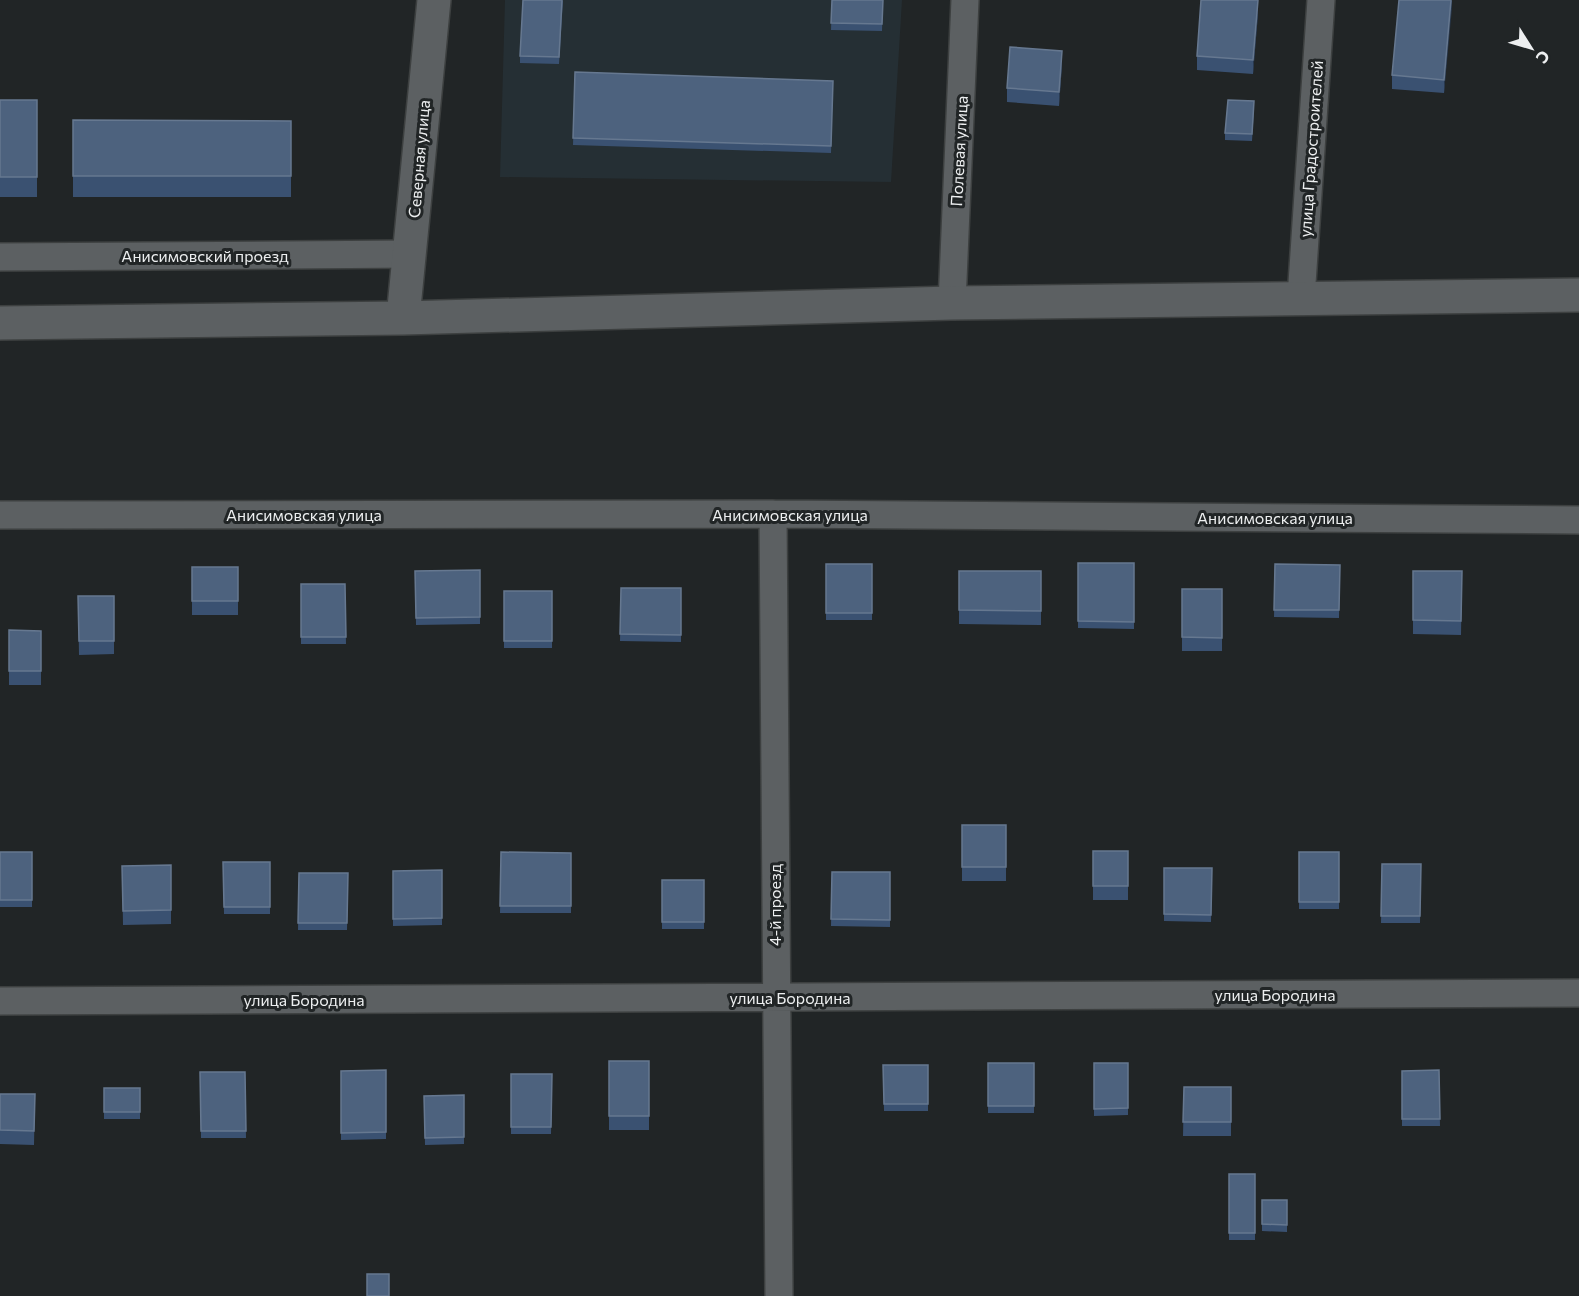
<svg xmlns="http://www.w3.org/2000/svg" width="1579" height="1296" font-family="Commissioner,sans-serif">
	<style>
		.built { fill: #252f34 }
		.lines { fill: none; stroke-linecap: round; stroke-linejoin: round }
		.minor-casing { stroke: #3d4040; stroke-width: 30 }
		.tertiary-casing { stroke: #3d4040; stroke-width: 36 }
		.minor { stroke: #5c6062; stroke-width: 27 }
		.tertiary { stroke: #5c6062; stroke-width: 33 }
		.wall { fill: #3a5171 }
		.shaded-wall { fill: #28384d }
		.building { fill: #4d627e; stroke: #667890; stroke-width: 1.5 }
		.labels { text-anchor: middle; stroke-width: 6; stroke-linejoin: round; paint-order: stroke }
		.street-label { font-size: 16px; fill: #edeff0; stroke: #212526 }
	</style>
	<rect width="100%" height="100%" fill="#212526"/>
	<!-- built -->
	<path class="built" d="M505,0h397l-11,182 -391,-5z"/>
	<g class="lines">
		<defs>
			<path id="minor" d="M0,257l411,-3
				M1301,298l20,-298
				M952,303l13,-303
				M773,514l6,782
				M0,515l773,-1 806,6
				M0,1001l1579,-8"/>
			<path id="tertiary" d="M403,318l31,-318
				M0,323l403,-5 549,-15 627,-8"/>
		</defs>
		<!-- minor casing -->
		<use href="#minor" class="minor-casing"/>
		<!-- tertiary casing -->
		<use href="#tertiary" class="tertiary-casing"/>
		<!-- minor -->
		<use href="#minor" class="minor"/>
		<!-- tertiary -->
		<use href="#tertiary" class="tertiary"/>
	</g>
	<!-- wall -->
	<path class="wall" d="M563,0l-4,64 -39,-1v-7z
		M832,0h51l-1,31 -51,-1z
		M1452,0l-8,93 -52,-4v-14z
		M1258,14l-5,60 -56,-4v-14z
		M1062,65l-3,41 -52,-4v-14z
		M575,72l258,9 -2,72 -258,-8z
		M0,100h37v97h-37z
		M1254,109l-2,32 -27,-1v-7z
		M73,120l218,1v76h-218z
		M1078,563h56v66l-56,-1z
		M826,564h46v56h-46z
		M1275,564l65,1 -1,53 -65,-1z
		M192,567h46v48h-46z
		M480,570v54l-64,1 -1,-54z
		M959,571h82v54l-82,-1z
		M1413,571h49l-1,64 -48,-1z
		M301,584h44l1,60h-45z
		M621,588h60v54l-61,-1z
		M1182,589h40v62h-40z
		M504,591h48v57h-48z
		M78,596h36v58l-35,1z
		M9,630l32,1v54h-32z
		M962,825h44v56h-44z
		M1093,851h35v49h-35z
		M0,852h32v55h-32z
		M501,852l70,1v60h-71z
		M1299,852h40v57h-40z
		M223,862h47v52h-46z
		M1382,864h39l-1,59h-39z
		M171,865v59l-48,1 -1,-59z
		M1164,868h48l-1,54 -47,-1z
		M442,870v55l-49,1v-55z
		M832,872h58v55l-59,-1z
		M299,873h49l-1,57h-49z
		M662,880h42v49h-42z
		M609,1061h40v69h-40z
		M988,1063h46v50h-46z
		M1094,1063h34v52l-34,1z
		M883,1065h45v46h-44z
		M386,1070v69l-45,1v-69z
		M1439,1070l1,56h-38v-55z
		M200,1072h45l1,66h-45z
		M511,1074h41l-1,60h-40z
		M1184,1087h47v49h-48z
		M104,1088h36v31h-36z
		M0,1094h35l-1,51 -34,-1z
		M464,1095v49l-39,1 -1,-49z
		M1229,1174h26v66h-26z
		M1262,1200h25v32l-25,-1z"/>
	<!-- shaded-wall -->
	<path class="shaded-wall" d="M1258,0v14l-5,60v-14z
		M1451,0l1,8 -8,85v-13z
		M1062,51v14l-3,41v-14z"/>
	<!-- building -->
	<path class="building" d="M523,0h39l-3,57 -39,-1z
		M832,0h51l-1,24 -51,-1z
		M1201,0h57l-5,60 -56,-4z
		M1399,0h52l-7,80 -52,-5z
		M1010,47l52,4 -3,41 -52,-4z
		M575,72l258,9 -2,65 -258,-8z
		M0,100h37v77h-37z
		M1228,100l26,1 -2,33 -27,-1z
		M73,120l218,1v55h-218z
		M1078,563h56v59l-56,-1z
		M826,564h46v49h-46z
		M1275,564l65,1 -1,45h-65z
		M192,567h46v34h-46z
		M480,570v47l-64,1 -1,-47z
		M959,571h82v40l-82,-1z
		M1413,571h49l-1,50 -48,-1z
		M301,584h44l1,53h-45z
		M621,588h60v47l-61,-1z
		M1182,589h40v49l-40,-1z
		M504,591h48v50h-48z
		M78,596h36v45h-35z
		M9,630l32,1v40h-32z
		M962,825h44v42h-44z
		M1093,851h35v35h-35z
		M0,852h32v48h-32z
		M501,852l70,1v53h-71z
		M1299,852h40v50h-40z
		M223,862h47v45h-46z
		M1382,864h39l-1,52h-39z
		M171,865v45l-48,1 -1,-45z
		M1164,868h48l-1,47 -47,-1z
		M442,870v48l-49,1v-48z
		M832,872h58v48l-59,-1z
		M299,873h49l-1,50h-49z
		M662,880h42v42h-42z
		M609,1061h40v55h-40z
		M988,1063h46v43h-46z
		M1094,1063h34v45l-34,1z
		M883,1065h45v39h-44z
		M386,1070v62l-45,1v-62z
		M1439,1070l1,49h-38v-48z
		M200,1072h45l1,59h-45z
		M511,1074h41l-1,53h-40z
		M1184,1087h47v35h-48z
		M104,1088h36v24h-36z
		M0,1094h35l-1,37 -34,-1z
		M464,1095v42l-39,1 -1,-42z
		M1229,1174h26v59h-26z
		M1262,1200h25v25l-25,-1z
		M367,1274h22v22h-22z"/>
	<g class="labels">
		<!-- street labels -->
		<g class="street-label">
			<text transform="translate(1311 149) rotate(-86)" y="6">улица Градостроителей</text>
			<text transform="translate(959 151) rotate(-87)" y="6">Полевая улица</text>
			<text transform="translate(419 159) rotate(-85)" y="6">Северная улица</text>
			<text x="205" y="262">Анисимовский проезд</text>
			<text x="304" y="521">Анисимовская улица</text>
			<text x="790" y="521">Анисимовская улица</text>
			<text x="1275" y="524">Анисимовская улица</text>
			<text transform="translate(775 905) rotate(-90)" y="6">4-й проезд</text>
			<text x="1275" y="1001">улица Бородина</text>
			<text x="790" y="1004">улица Бородина</text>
			<text x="304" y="1006">улица Бородина</text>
		</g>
	</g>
	<!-- north arrow -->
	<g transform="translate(1531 48) rotate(127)" stroke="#212526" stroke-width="4.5" paint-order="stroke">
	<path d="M0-4.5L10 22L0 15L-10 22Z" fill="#edeff0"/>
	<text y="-9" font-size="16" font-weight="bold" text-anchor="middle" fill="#edeff0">С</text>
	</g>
</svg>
